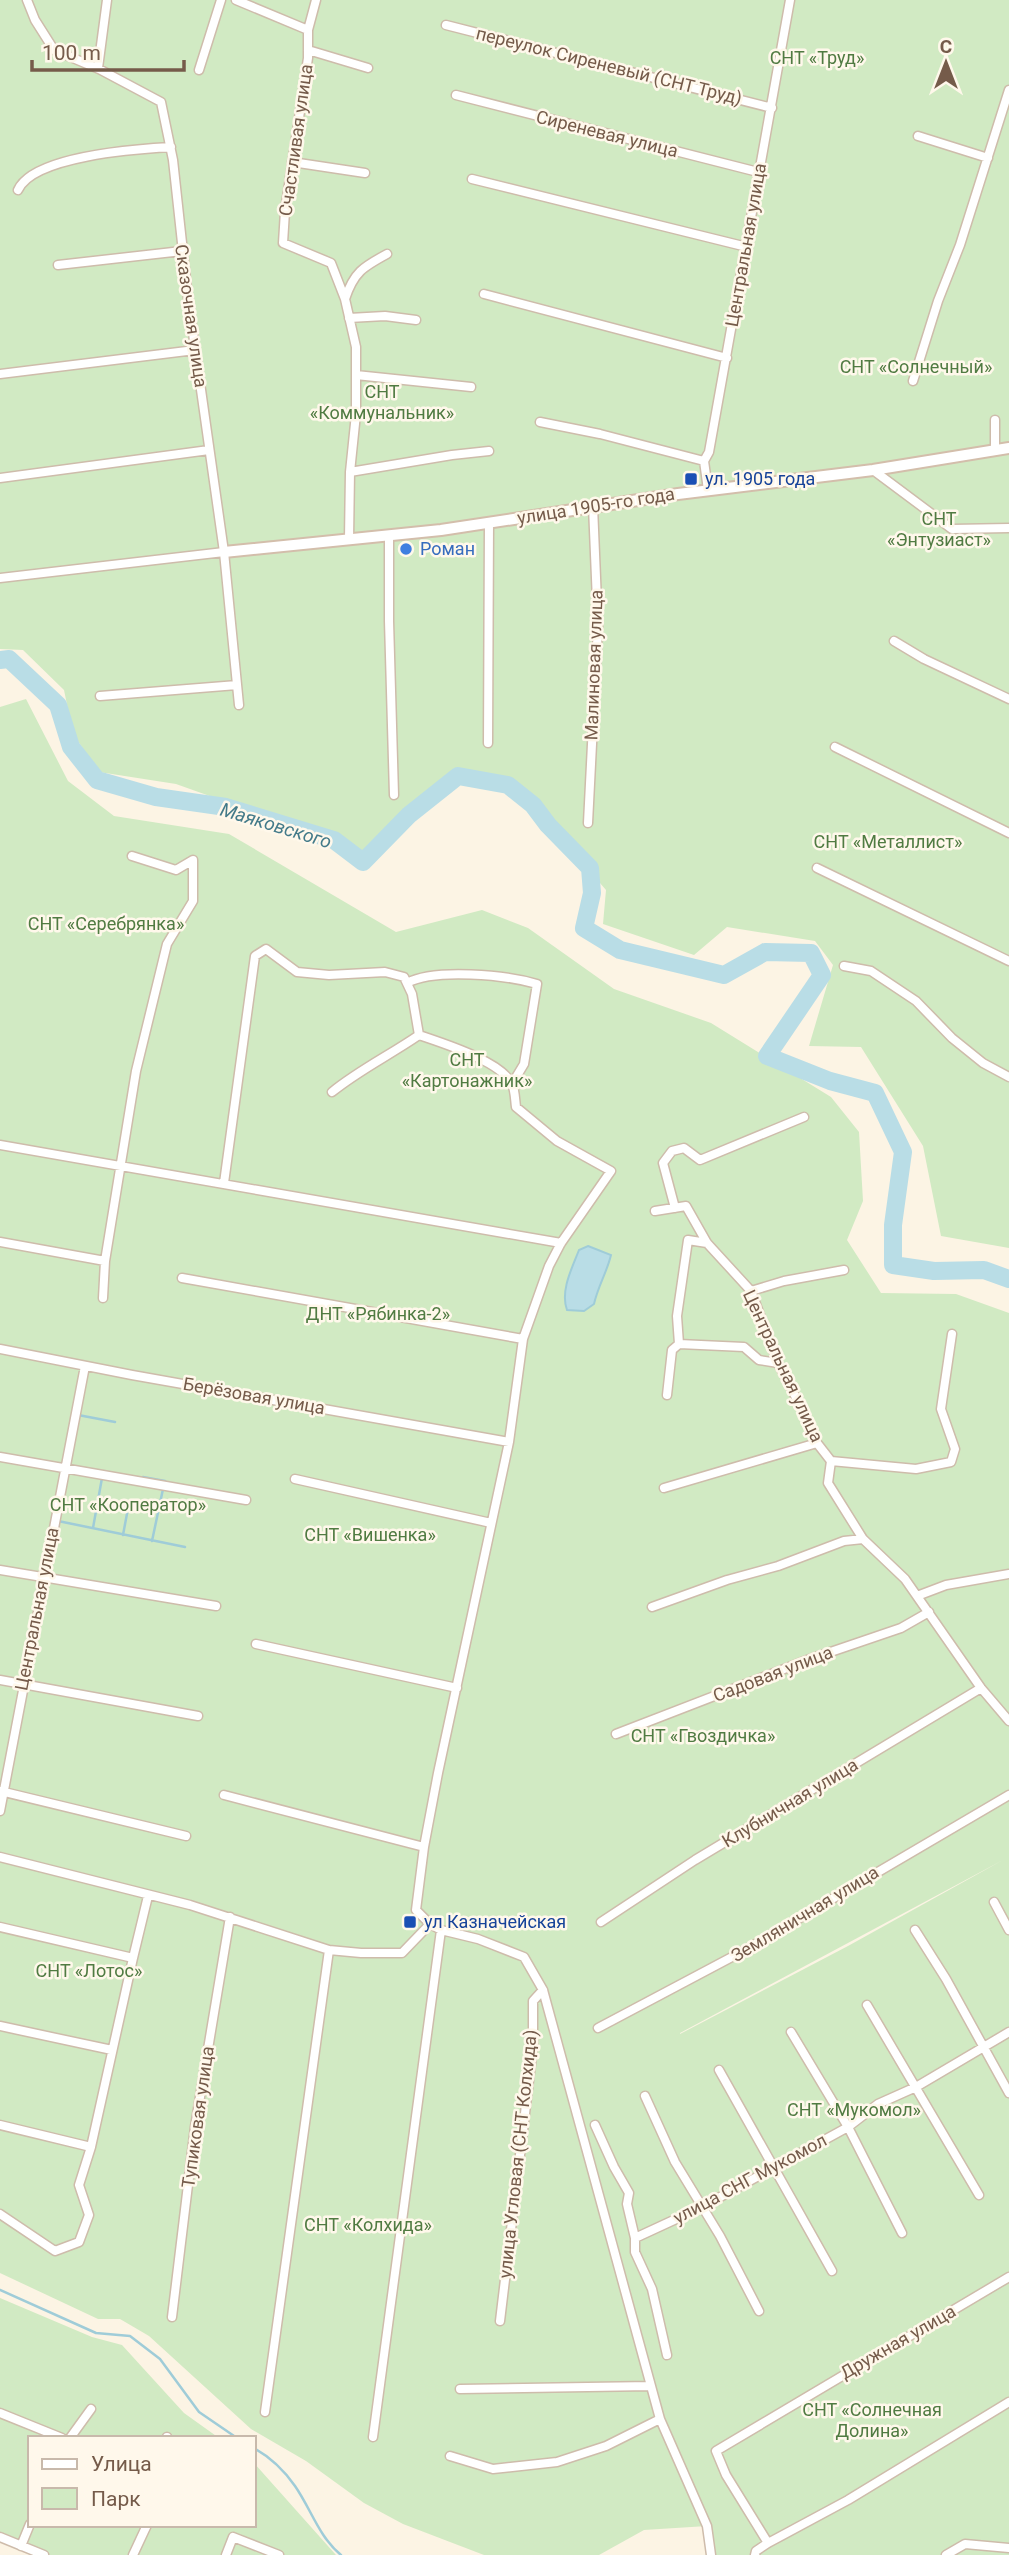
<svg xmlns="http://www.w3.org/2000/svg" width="1009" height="2555" font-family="Roboto,sans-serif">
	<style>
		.green { fill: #d1eac3; fill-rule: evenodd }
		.water { fill: #b9dde6; stroke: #9fccd8; stroke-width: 2 }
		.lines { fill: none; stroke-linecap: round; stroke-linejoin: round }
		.stream { stroke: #9fccd8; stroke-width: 2.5 }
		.river { stroke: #b9dde6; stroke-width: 18 }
		.street-casing { stroke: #cebcab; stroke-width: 11 }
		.secondary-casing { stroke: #d3beab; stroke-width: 14 }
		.street { stroke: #fff; stroke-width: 8 }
		.secondary { stroke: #fff; stroke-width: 10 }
		.transit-dot { fill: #1a4fb4; stroke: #fff8eb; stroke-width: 2.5 }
		.shop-dot { fill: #3f7fe0; stroke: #fff8eb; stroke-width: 2.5 }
		.labels { text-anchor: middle; stroke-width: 5; stroke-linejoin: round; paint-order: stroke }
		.park-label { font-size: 18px; fill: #507b42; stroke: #fff8eb }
		.street-label { font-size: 18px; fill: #755b4a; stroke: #fff8eb }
		.transit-label { font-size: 18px; fill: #164399; stroke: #fff8eb; text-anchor: start }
		.shop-label { font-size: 18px; fill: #366cbe; stroke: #fff8eb; text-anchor: start }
		.water-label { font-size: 19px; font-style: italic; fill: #437a89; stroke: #fff8eb }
	</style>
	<rect width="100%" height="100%" fill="#fcf4e4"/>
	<!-- green -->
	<path class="green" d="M0,0h1009v1248l-68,-12 -18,-90 -62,-99 -52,-1 24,-81 -18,-24 -88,-14 -33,28 -91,-31 3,-34 -73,-85 -25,-20 -50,-9 -95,86 -32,-23 -155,-55 -77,-12 -26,-38 -9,-44 -41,-40 -23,-1z
		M26,699l42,82 46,35 115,18 167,98 86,-22 46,18 86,61 97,34 120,74 28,35 4,69 -16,39 34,53 75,1 53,19v1242h-298l-4,-29 -63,4 -45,25h-115l-81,-31 -39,-21 -58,-42 -55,-32 -102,-93 -29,-17h-22l-98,-46v-1566zM1003,1860l-155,86 -168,88v-1z
		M0,2298l92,39 30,8 62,68 35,25h-189v87h224v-62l82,92h-292l-44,-18z"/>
	<!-- water -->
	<path class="water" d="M588,1246l23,9c-4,17 -13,31 -17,49l-10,7 -17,-1c-7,-19 5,-42 12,-60z"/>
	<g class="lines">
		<!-- stream -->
		<path class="stream" d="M78,1415l37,7
			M143,1477l22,4
			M58,1521l127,26
			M93,1528l9,-50
			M123,1535l6,-32
			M152,1541l11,-52
			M0,2290l96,43 34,3 30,23 39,53 38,26
			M254,2448c16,9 30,22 41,38 16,23 24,51 46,69"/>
		<!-- river -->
		<path class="river" d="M0,660l9,-1 49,46 13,42 26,33 59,17 70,10 108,33 29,22 46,-47 49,-39 50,9 25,20 15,20 42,43 2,25 -8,35 36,22 104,25 41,-23 46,1 11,22 -55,81 63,25 45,12 28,59 -10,73v40l41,6 50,-1 25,9"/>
		<defs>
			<path id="street" d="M27,0l8,20 19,30 45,19 62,33 12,58 15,138 36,254 15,153
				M236,0l72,30
				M316,0l-8,30v28l-23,153 -2,32 48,20 14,36 11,48v67l-6,58 -1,67
				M446,25l326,83
				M308,50l60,18
				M98,68l9,-68
				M199,70l22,-70
				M456,95l302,77
				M918,136l70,22
				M292,162l73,11
				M472,179l275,68
				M18,190c15,-34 118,-41 153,-43
				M58,265l124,-14
				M484,294l243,64
				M345,299c9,-27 18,-32 42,-45
				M349,318l36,-2 31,4
				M0,374l195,-24
				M356,375l115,12
				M913,381l25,-80 22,-56 49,-155
				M995,420v30
				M540,422l60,12 104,27
				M873,470l79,59 57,-1
				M350,472l102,-17 37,-4
				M0,478l209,-28
				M708,490l-4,-29 5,-9 81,-452
				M389,537v84l5,174
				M0,578l224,-26
				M894,641l30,18 85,40
				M100,696l137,-11
				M488,743l1,-221
				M835,747l174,86
				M588,823l10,-197 -5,-120
				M817,868l192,93
				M844,966l27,5 45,30 36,37 31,25 26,14
				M407,983c28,-15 99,-8 130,1l-13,80 -12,20
				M419,1035c23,8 82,26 93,49 3,6 3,16 4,23l41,34 54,30 -50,72 -12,23 -26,73 -14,103 -71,331 -14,74 -8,63 14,14 11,6 37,9 46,18 19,33 117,429 47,107 4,29
				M0,1145l561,98
				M224,1183l31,-227 11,-7 31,23 32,3 56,-3 19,5 8,17 7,41c-29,20 -60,35 -87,57
				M675,1208l-12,-45 9,-12 12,-3 16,12 104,-43
				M655,1211l31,-5 21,37 44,48 27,72 28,54 11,26 14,18 -3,22 35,56 42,40 76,109 28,33
				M0,1242l105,19
				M707,1243l-19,-3 -11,76 2,28 65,3 15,13 19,3
				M182,1278l341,61
				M751,1291l33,-10 60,-11
				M103,1298l2,-37 31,-190 31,-127 26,-43v-41l-17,10 -44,-14
				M0,1349l132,26 377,67
				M667,1395l5,-45 7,-6
				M0,1457l246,43
				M831,1461l85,8 35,-7 4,-13 -14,-40 11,-75
				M295,1479l196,44
				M664,1488l153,-45
				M0,1570l216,36
				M917,1596l29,-11 63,-11
				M652,1607l75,-27 51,-14 66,-25 19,-2
				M256,1644l201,44
				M0,1680l198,36
				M616,1734l194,-75 91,-31 28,-16
				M0,1791l186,45
				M224,1795l200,52
				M0,1811l85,-445
				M0,1857l190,48 139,45 32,3h41l28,-29
				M994,1902l15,28
				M601,1922l94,-62 286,-172
				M0,1927l133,31 15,-62
				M915,1930l31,49 63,114
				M867,2005l112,190
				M0,2026l112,24
				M598,2028l149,-79 262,-154
				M791,2032l57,95 54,106
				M719,2070l113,201
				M645,2096l30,66 45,74 39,75
				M0,2125l91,22
				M595,2125l19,42 15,26 -2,11 8,34v14l17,37 15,66
				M0,2214l55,37 24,-9 10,-27 -10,-30 12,-38 42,-189
				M635,2238l67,-31 146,-80 30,-23 38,-17 93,-55
				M172,2317l23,-190 35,-210
				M500,2321l33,-274v-46l10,-11
				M460,2389l191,-3
				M265,2412l64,-462
				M0,2413l62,25
				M167,2437v1
				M373,2437l68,-507
				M70,2438l21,-29
				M450,2456l43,13 64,-7 49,-16 54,-27
				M0,2537l44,18
				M768,2543l-42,-68 -10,-24 293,-174
				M21,2546l9,-22
				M133,2555l14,-30
				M226,2555l7,-18 46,18
				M755,2555l1,-4 12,-8 80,-43 161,-98
				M946,2555l19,-11 44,4"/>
			<path id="secondary" d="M224,552l217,-22 237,-36 195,-24 136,-22"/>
		</defs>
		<!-- street casing -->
		<use href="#street" class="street-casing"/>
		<!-- secondary casing -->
		<use href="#secondary" class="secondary-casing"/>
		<!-- street -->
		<use href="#street" class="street"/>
		<!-- secondary -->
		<use href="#secondary" class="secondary"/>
	</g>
	<!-- markers -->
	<g class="transit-dot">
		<rect x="684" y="472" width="14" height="14" rx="3.5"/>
		<rect x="403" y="1915" width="14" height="14" rx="3.5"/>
	</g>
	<circle class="shop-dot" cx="406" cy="549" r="7"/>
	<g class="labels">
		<!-- park labels -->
		<g class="park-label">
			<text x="817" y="64">СНТ «Труд»</text>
			<text x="916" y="373">СНТ «Солнечный»</text>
			<text x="382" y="398">СНТ<tspan x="382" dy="21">«Коммунальник»</tspan></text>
			<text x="939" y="525">СНТ<tspan x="939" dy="21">«Энтузиаст»</tspan></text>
			<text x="888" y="848">СНТ «Металлист»</text>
			<text x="106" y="930">СНТ «Серебрянка»</text>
			<text x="467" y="1066">СНТ<tspan x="467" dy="21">«Картонажник»</tspan></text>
			<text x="378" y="1320">ДНТ «Рябинка-2»</text>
			<text x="128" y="1511">СНТ «Кооператор»</text>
			<text x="370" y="1541">СНТ «Вишенка»</text>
			<text x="703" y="1742">СНТ «Гвоздичка»</text>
			<text x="89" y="1977">СНТ «Лотос»</text>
			<text x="854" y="2116">СНТ «Мукомол»</text>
			<text x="368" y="2231">СНТ «Колхида»</text>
			<text x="872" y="2416">СНТ «Солнечная<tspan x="872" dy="21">Долина»</tspan></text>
		</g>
		<!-- street labels -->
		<g class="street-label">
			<text transform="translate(609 66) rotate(14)" y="6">переулок Сиреневый (СНТ Труд)</text>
			<text transform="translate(607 134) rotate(14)" y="6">Сиреневая улица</text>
			<text transform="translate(296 140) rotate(-82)" y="6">Счастливая улица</text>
			<text transform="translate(746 245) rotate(-80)" y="6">Центральная улица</text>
			<text transform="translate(191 316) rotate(82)" y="6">Сказочная улица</text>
			<text transform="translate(596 506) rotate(-9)" y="6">улица 1905-го года</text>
			<text transform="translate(594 665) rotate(-88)" y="6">Малиновая улица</text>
			<text transform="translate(783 1366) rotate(65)" y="6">Центральная улица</text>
			<text transform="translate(254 1396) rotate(10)" y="6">Берёзовая улица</text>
			<text transform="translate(37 1609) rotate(-79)" y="6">Центральная улица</text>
			<text transform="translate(773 1674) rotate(-21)" y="6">Садовая улица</text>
			<text transform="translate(790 1803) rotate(-31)" y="6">Клубничная улица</text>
			<text transform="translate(805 1914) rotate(-31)" y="6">Земляничная улица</text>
			<text transform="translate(198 2117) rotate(-82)" y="6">Тупиковая улица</text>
			<text transform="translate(518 2154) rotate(-84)" y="6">улица Угловая (СНТ Колхида)</text>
			<text transform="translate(750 2179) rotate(-28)" y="6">улица СНГ Мукомол</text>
			<text transform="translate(898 2342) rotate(-30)" y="6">Дружная улица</text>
		</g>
		<!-- transit labels -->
		<g class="transit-label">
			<text x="705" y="485">ул. 1905 года</text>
			<text x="424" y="1928">ул Казначейская</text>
		</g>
		<!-- shop labels -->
		<g class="shop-label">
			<text x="420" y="555">Роман</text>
		</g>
		<!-- water labels -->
		<g class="water-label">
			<text transform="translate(276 825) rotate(17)" y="7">Маяковского</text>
		</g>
	</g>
	<!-- legend -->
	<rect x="28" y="2436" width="228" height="91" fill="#fff8eb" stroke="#c8b9ab" stroke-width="2"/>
	<rect x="42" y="2459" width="35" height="10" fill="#ffffff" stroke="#c8b9ab" stroke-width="2"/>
	<text x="91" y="2471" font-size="21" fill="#755b4a">Улица</text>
	<rect x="42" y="2488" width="35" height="21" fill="#d1eac3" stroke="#c8b9ab" stroke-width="2"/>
	<text x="91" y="2506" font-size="21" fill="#755b4a">Парк</text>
	<!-- north arrow -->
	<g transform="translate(946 63)" stroke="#fff8eb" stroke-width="5" paint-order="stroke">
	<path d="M0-5L12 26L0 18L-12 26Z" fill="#755b4a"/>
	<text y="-10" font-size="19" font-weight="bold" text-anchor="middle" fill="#755b4a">С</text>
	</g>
	<!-- scale -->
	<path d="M32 60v10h152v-10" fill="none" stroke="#755b4a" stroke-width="3.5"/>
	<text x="42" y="60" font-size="21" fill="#755b4a" stroke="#fff8eb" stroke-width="5" paint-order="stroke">100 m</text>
</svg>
